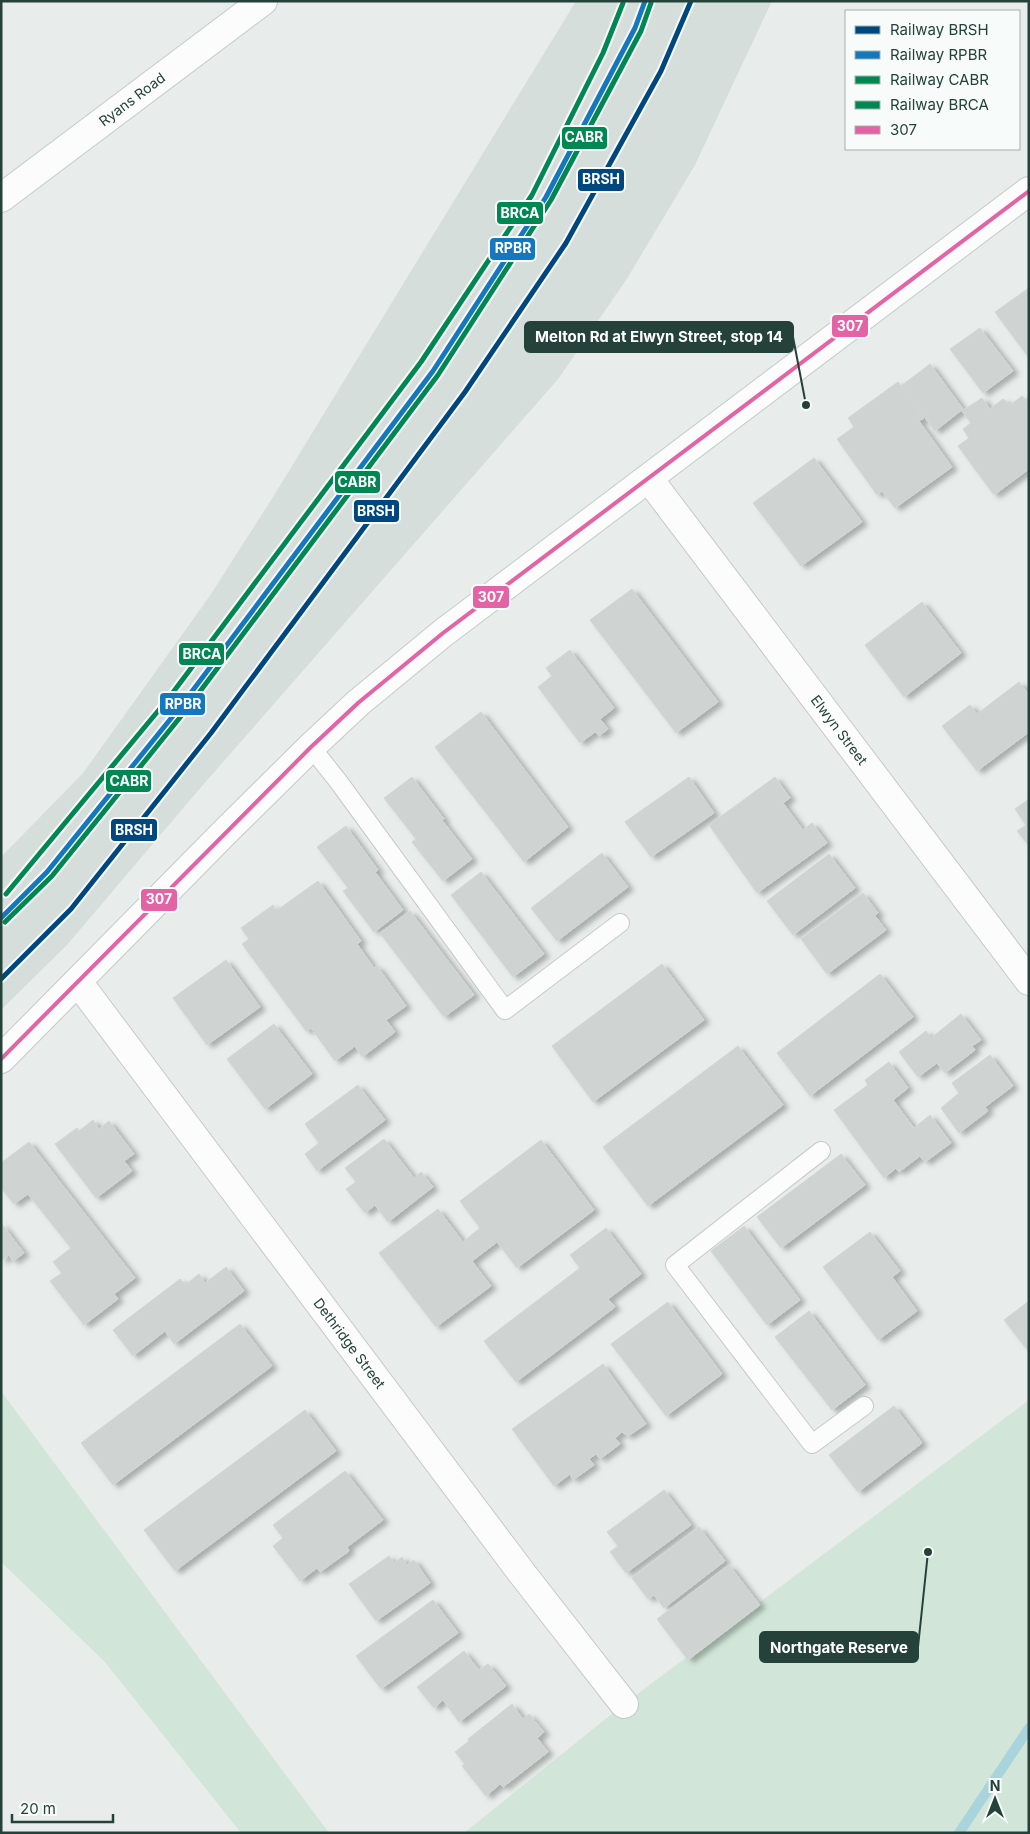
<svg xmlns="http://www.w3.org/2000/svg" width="1030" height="1834" font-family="Inter,sans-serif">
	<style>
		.built { fill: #d6dedb }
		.green { fill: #d1e6d8 }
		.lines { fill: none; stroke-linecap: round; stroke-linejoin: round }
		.stream { stroke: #a9d4db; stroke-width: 10 }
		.building { fill: #cfd4d2; stroke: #d1d6d4; filter: url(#shadow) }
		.lane-casing { stroke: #c5cac8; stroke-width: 20 }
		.street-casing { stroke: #c5cac8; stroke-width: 30 }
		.secondary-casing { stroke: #c3cbc8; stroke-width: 30 }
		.lane { stroke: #fcfcfc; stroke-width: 18 }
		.street { stroke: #fcfcfc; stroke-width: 28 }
		.secondary { stroke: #fcfcfc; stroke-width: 28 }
		.bus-1-casing { stroke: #f7fbf9; stroke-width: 8 }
		.bus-1 { stroke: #e463a4; stroke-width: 4 }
		.rail-1-casing { stroke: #f7fbf9; stroke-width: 9 }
		.rail-2-casing { stroke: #f7fbf9; stroke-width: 9 }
		.rail-3-casing { stroke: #f7fbf9; stroke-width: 9 }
		.rail-4-casing { stroke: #f7fbf9; stroke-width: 9 }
		.rail-1 { stroke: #00467f; stroke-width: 5 }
		.rail-2 { stroke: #1578be; stroke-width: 5 }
		.rail-3 { stroke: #008752; stroke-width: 5 }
		.rail-4 { stroke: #008752; stroke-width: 5 }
		.labels { text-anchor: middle; stroke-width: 4.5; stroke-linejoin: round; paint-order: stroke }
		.street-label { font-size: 14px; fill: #24423a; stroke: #f7fbf9 }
		.leader { fill: none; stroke: #24423a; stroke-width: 2 }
		.callout-dot { fill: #24423a; stroke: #f7fbf9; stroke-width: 2 }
		.callout { fill: #24423a; stroke: #24423a; stroke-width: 2 }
		.callout-label { font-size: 15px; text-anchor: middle; font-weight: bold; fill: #fff }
		.line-badge { stroke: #f7fbf9; stroke-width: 2 }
		.badge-label { font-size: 14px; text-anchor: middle; font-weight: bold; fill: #fff }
	</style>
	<defs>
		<filter id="shadow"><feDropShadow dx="5.5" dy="3" stdDeviation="2.5" flood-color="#0004"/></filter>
	</defs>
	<rect width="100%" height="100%" fill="#e8edeb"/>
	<!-- built -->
	<path class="built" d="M576,1h196l-77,164 -67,112 -69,101 -363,415 -129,152 -66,65v-153l82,-84 126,-176 64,-100z"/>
	<!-- green -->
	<path class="green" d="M1,1391l328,442h-88l-136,-171 -104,-100z
		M1029,1400v433h-565l160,-129z"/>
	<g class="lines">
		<!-- stream -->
		<path class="stream" d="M959,1833l70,-105"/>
	</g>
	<!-- building -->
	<path class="building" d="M1029,288v70l-34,-46z
		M980,328l33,43 -30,22 -33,-44z
		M930,364l33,45 -28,22 -34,-45z
		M898,382l26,36 -5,3 33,46 -57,41 -13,-17 -5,4 -40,-56 17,-12 -6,-9z
		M1022,396l7,8v65l-35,26 -36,-49 11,-8 -6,-9 8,-6 -9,-12 20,-13 8,11 13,-10 7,6z
		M814,458l48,64 -61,44 -48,-63z
		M632,589l86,113 -42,31 -86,-113z
		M922,602l39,51 -57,44 -39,-52z
		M570,650l44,58 -14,11 8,10 -9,7 -4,-4 -15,11 -42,-56 14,-11 -6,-8z
		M1019,682l10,13v37l-52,39 -35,-45 28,-21 7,9z
		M481,712l87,115 -44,35 -89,-115z
		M412,777l32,42 -2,1 30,39 -29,22 -31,-39 4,-3 -32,-41z
		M689,777l25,36 -63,44 -26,-35z
		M775,777l15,21 -7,5 20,27 9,-7 15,20 -70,50 -48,-68z
		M1029,799v47l-12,-15 9,-6 -11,-16z
		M346,826l32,44 -3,2 28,38 -29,22 -31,-41 5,-3 -31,-41z
		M602,853l26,34 -71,54 -26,-33z
		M829,854l26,34 -62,47 -26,-34z
		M481,872l63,82 -31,23 -62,-82z
		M318,881l43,60 -4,3 17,24 3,-2 29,40 -20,14 9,12 -33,25 -7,-11 -20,15 -24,-33 -5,3 -64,-87 7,-5 -8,-11 32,-23 3,6z
		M863,893l15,20 -3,3 11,14 -59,44 -26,-35z
		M410,911l64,84 -30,22 -64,-84z
		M226,960l34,47 -53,38 -34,-47z
		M662,964l42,56 -111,82 -41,-56z
		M880,974l33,43 -103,79 -33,-43z
		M961,1014l20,26 -9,6 3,4 -30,23 -8,-10 -19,14 -19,-25 27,-21 5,7z
		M274,1024l38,50 -47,35 -38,-50z
		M738,1046l45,59 -135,101 -45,-59z
		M990,1055l23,31 -28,21 3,4 -29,22 -18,-25 18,-15 -7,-10z
		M889,1062l19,26 -15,12 21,28 16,-13 21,28 -26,19 -5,-6 -21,16 -3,-4 -12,10 -50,-68 34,-25 -3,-5z
		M358,1085l27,35 -68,51 -12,-17 14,-11 -14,-19z
		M93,1120l6,9 10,-8 25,33 -10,7 8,10 -36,27 -41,-54 22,-16 2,3z
		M384,1139l30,39 7,-6 12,15 -45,35 -13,-17 -10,8 -19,-24 10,-7 -11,-14z
		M541,1140l53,70 -77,58 -20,-26 -25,19 19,25 -55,41 -57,-74 59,-44 25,33 17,-14 -20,-27z
		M29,1142l106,136 -21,16 4,5 -34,26 -34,-44 12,-8 -9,-11 18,-14 -43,-54 -14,10 -13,-16v-25z
		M841,1154l24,31 -84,63 -24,-31z
		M1,1223l23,30 -11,8 -4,-6 -8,6z
		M744,1226l56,74 -33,25 -56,-74z
		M606,1228l35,46 -33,25 7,8 -99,75 -32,-41 96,-73 -10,-13z
		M870,1232l30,39 -8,6 25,34 -39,29 -55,-73z
		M226,1267l18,24 -70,53 -9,-13 -32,25 -20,-26 67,-51 5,6 14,-11 6,9z
		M1029,1301v51l-25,-32z
		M668,1302l54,72 -56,42 -55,-72z
		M809,1311l56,74 -33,25 -57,-73z
		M240,1324l32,42 -159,119 -32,-42z
		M603,1364l43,60 -18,12 -6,-4 -7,6 5,6 -20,15 -4,-5 -7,5 5,6 -21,15 -3,-6 -16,12 -42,-57z
		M894,1406l28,37 -64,49 -29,-37z
		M305,1410l31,41 -161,120 -31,-41z
		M345,1471l38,49 -36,27 2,4 -29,21 -3,-4 -17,13 -27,-35 10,-8 -10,-13z
		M664,1490l27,35 -65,48 -16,-21 8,-6 -11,-14z
		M699,1527l26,34 -61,47 -10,-13 -6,4 -16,-21z
		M389,1556l5,7 8,-6 5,8 7,-5 16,23 -54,38 -27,-37z
		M729,1565l31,40 -72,55 -31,-41z
		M433,1600l25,33 -77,56 -25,-33z
		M464,1651l15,19 9,-6 18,22 -47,36 -16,-22 -9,8 -17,-21z
		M512,1704l11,15 6,-5 15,18 -7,6 11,14 -45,35 -3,-3 -14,12 -24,-30 3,-2 -10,-12 14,-11 -1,-2z"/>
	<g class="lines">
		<defs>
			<path id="lane" d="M311,747l27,34 167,229 115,-87
				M821,1151l-146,114 137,179 52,-38"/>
			<g id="street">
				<path id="s1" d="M649,479l380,502"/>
				<path id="s2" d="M78,982l443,590 103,132"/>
			</g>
			<g id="secondary">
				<path id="s3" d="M1,198l262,-197"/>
				<path d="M1,1059l225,-228 85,-84 47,-44 85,-70 586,-442"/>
			</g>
		</defs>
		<!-- lane casing -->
		<use href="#lane" class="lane-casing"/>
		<!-- street casing -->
		<use href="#street" class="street-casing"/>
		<!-- secondary casing -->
		<use href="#secondary" class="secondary-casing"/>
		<!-- lane -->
		<use href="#lane" class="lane"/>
		<!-- street -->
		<use href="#street" class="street"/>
		<!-- secondary -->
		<use href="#secondary" class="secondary"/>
		<defs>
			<path id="bus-1" d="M1,1059l310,-312 47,-44 85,-70 586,-442"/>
		</defs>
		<!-- bus-1 casing -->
		<use href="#bus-1" class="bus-1-casing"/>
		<!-- bus-1 -->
		<use href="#bus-1" class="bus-1"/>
		<defs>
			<path id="rail-1" d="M1,979l70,-70 140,-176 254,-341 101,-149 95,-172 30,-70"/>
			<path id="rail-2" d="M1,918l46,-46 134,-166 252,-335 113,-174 89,-169 10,-27"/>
			<path id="rail-3" d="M5,922l47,-46 134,-166 252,-335 113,-175 90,-169 10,-28"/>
			<path id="rail-4" d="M6,894l162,-195 253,-337 111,-167 71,-142 20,-50"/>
		</defs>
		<!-- rail-1 casing -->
		<use href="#rail-1" class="rail-1-casing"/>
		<!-- rail-2 casing -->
		<use href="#rail-2" class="rail-2-casing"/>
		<!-- rail-3 casing -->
		<use href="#rail-3" class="rail-3-casing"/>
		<!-- rail-4 casing -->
		<use href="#rail-4" class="rail-4-casing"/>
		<!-- rail-1 -->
		<use href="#rail-1" class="rail-1"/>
		<!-- rail-2 -->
		<use href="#rail-2" class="rail-2"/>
		<!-- rail-3 -->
		<use href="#rail-3" class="rail-3"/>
		<!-- rail-4 -->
		<use href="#rail-4" class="rail-4"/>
	</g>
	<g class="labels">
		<!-- street labels -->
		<g class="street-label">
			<text dy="5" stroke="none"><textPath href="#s3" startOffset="164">Ryans Road</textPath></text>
			<text dy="5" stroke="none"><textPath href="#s1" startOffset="315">Elwyn Street</textPath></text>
			<text dy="5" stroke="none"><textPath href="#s2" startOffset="452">Dethridge Street</textPath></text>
		</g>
	</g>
	<!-- callouts -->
	<path class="leader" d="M806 405L793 337M928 1552L918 1647"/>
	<g class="callout-dot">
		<circle cx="806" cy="405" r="5"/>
		<circle cx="928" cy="1552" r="5"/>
	</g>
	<g class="callout">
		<rect x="525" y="322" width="268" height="30" rx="5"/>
		<rect x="760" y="1632" width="158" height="30" rx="5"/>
	</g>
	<g class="callout-label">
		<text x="659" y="342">Melton Rd at Elwyn Street, stop 14</text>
		<text x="839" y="1653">Northgate Reserve</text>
	</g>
	<g class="line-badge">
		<rect x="561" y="126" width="47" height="24" rx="5" fill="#008752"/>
		<rect x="577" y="168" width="48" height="24" rx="5" fill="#00467f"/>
		<rect x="496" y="201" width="48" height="24" rx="5" fill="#008752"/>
		<rect x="489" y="237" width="47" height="24" rx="5" fill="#1578be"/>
		<rect x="831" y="314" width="38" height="24" rx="5" fill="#e463a4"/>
		<rect x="334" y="470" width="47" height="24" rx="5" fill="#008752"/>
		<rect x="353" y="499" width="47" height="24" rx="5" fill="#00467f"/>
		<rect x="472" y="585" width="38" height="24" rx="5" fill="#e463a4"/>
		<rect x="178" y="642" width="47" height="24" rx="5" fill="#008752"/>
		<rect x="159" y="692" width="47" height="24" rx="5" fill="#1578be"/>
		<rect x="105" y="769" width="47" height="24" rx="5" fill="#008752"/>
		<rect x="110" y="818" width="48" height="24" rx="5" fill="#00467f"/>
		<rect x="140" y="888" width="38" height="24" rx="5" fill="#e463a4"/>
	</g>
	<g class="badge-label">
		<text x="584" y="142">CABR</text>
		<text x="601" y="184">BRSH</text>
		<text x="520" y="218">BRCA</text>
		<text x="513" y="253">RPBR</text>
		<text x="850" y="331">307</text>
		<text x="357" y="487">CABR</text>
		<text x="376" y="516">BRSH</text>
		<text x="491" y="602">307</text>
		<text x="202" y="659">BRCA</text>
		<text x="183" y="709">RPBR</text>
		<text x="129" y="786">CABR</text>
		<text x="134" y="835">BRSH</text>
		<text x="159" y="904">307</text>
	</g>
	<!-- border -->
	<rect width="1030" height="1834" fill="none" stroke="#24423a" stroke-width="5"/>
	<!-- legend -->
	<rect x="845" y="10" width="175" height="140" fill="#f7fbf9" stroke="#a3b1ad"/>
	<rect x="855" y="26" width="25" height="8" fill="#00467f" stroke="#a3b1ad"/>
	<text x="890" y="35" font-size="15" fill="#24423a">Railway BRSH</text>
	<rect x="855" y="51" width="25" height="8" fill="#1578be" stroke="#a3b1ad"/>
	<text x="890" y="60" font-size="15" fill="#24423a">Railway RPBR</text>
	<rect x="855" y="76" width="25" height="8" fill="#008752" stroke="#a3b1ad"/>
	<text x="890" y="85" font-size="15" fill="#24423a">Railway CABR</text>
	<rect x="855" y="101" width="25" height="8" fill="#008752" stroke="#a3b1ad"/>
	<text x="890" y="110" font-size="15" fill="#24423a">Railway BRCA</text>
	<rect x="855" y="126" width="25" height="8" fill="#e463a4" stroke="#a3b1ad"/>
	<text x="890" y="135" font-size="15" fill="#24423a">307</text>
	<!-- north arrow -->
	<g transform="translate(995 1799)" stroke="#f7fbf9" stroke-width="4" paint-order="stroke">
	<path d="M0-4L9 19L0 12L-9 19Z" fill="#24423a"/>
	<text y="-8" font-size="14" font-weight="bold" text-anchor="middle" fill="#24423a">N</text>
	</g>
	<!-- scale -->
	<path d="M12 1814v8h101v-8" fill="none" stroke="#24423a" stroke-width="2.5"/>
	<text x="20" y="1814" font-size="15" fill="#24423a" stroke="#f7fbf9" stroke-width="4" paint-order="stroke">20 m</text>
</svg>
